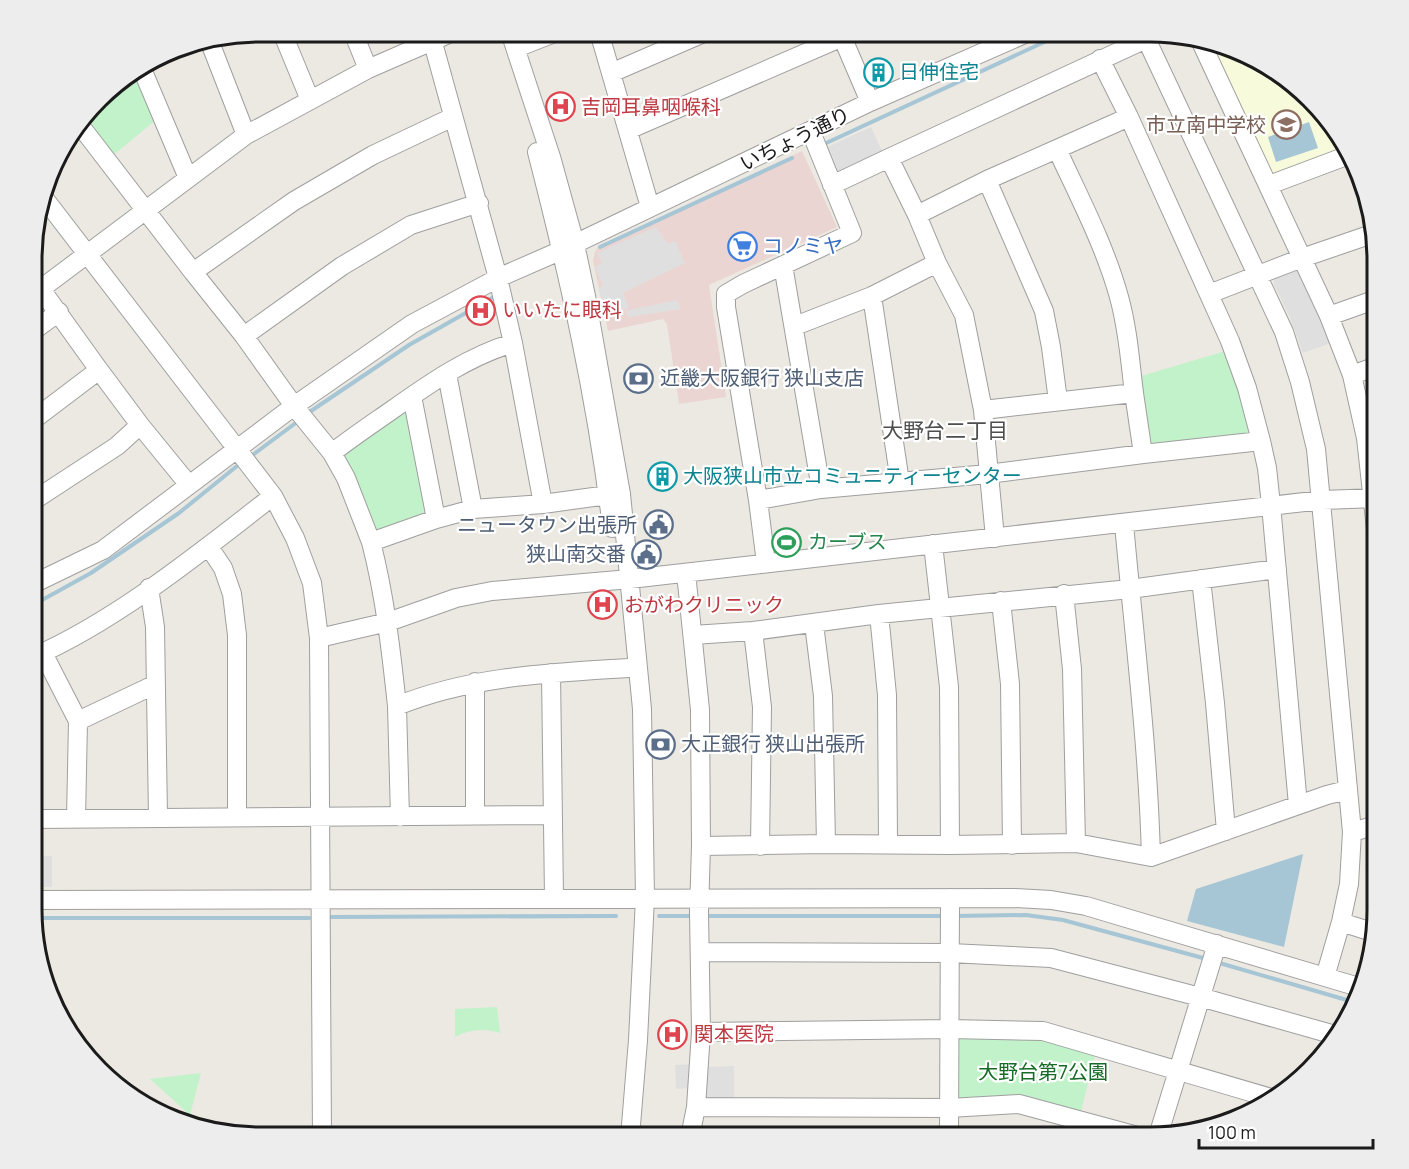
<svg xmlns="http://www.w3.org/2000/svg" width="1409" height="1169" font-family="Manrope,'Noto Sans JP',sans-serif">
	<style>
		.commercial { fill: #ebd5d2 }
		.education { fill: #f7fbdb }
		.park { fill: #c2f2ca }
		.parking { fill: #dfdfdf }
		.water { fill: #a6c5d5 }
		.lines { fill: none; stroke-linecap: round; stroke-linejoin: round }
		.stream { stroke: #a6c5d5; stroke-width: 4 }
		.minor-casing { stroke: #9f9f9f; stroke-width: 20 }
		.minor { stroke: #fff; stroke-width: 18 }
		.labels { text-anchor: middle; stroke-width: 4.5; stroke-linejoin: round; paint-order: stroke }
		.culture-label { font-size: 20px; fill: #0d838f; stroke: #fff; text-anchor: start }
		.health-label { font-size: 20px; fill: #be3a42; stroke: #fff; text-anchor: start }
		.education-label { font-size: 20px; fill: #785e54; stroke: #fff; text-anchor: end }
		.street-label { font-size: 20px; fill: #1b1b1b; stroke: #fff }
		.shop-label { font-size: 20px; fill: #366cbe; stroke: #fff; text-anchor: start }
		.service-label { font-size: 20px; fill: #4e5e75; stroke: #fff; text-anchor: start }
		.leisure-label { font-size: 20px; fill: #27864d; stroke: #fff; text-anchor: start }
		.park-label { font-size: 20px; fill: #176b26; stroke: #fff }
		.neighbourhood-label { font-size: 21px; fill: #4e4e4e; stroke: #fff }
		.rim { fill: none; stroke: #1b1b1b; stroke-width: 3 }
	</style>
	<rect width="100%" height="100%" fill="#ebe9e1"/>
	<!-- commercial -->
	<path class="commercial" d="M802,151l35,76 -128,58 17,112 -47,7 -12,-80 -4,-5 -55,12 -15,-70 2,-9 3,-5z"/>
	<!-- education -->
	<path class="education" d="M1208,42l29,7 74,49 35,53 -71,25 -6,-2z"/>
	<!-- park -->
	<path class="park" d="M138,71l19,48 -46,38 -29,-36 27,-33z
		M1229,350l26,82 -5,7 -98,10 -7,-5 -7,-67z
		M411,402l22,113 -47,16 -13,-2 -31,-76z
		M497,1007l3,26c-15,-5 -31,-4 -45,4v-28z
		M958,1035l84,4 53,16 -15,60 -122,-13z
		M201,1073l-11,42 -40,-36z"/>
	<!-- parking -->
	<path class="parking" d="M871,127l12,26 -42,20 -8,-3 -10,-21z
		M656,227l12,17 7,-3 10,22 -62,30 6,15 -10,3 -6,-12 -11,3 -3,-14 4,-2 -8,-19 7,-4 -5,-10z
		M1295,269l6,3 33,70 -31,11 -13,-35 -16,-34v-8z
		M677,300l4,9 -52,8 -4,-6z
		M32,856h20v31h-20z
		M694,1064l-3,24 -15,1 -1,-24z
		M734,1066v34l-28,-1 -5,-4 3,-28z"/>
	<!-- water -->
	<path class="water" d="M1309,122l9,26 -42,14 -8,-25z
		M1303,854l-19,93 -97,-26 9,-32z"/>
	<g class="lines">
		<!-- stream -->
		<path class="stream" d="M822,145l244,-113
			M600,247l192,-89
			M311,411l98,-66 85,-48
			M254,454l43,-32
			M33,605l58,-32 88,-60 58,-47
			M659,916h36
			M705,916h239
			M954,916l72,-1 37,5 140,38
			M328,917l288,-1
			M32,918h277
			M1216,962l141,41"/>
		<defs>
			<path id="minor" d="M282,32l28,68
				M353,32l15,37
				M430,32l68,246 15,65 30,161
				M510,32l41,125 24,87 11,52 35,198 21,215 3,189 -7,142 -8,97
				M599,32l51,175
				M840,32l30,70
				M1143,32l141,300 16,50 16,67 36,383 -3,52 -8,38 -16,55
				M209,40l37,95
				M1200,40l129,276 23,59 14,63 11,100
				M516,48l41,-16
				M1100,59l29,58
				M142,69l46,109
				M611,73l95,-41
				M453,117l-80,38 -79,46 -101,71 51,64 98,-70 69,-41 68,-22
				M79,124l114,148
				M628,130l226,-98
				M537,152c32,124 60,249 75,376
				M987,180l57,131 7,36 7,54
				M832,185l57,-27
				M1269,185l80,-30
				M44,198l229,298 22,42 17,45 7,55 3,499
				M917,215l-28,-57 257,-119
				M783,265l38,224
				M42,288l204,-153 122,-66 85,-37
				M1209,294l93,-36 70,-24
				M872,296l28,186
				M1329,316l48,-17
				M795,326l77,-30 65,-33
				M33,331l26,-19
				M244,336l50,70 38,47 14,25 25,64 65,-23 37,-10 70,-5 65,-9
				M447,374l26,135
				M1352,375l25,-9
				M1134,393c-4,-32 -6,-64 -15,-96 -14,-51 -40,-100 -62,-148l72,-32 101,224 17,47 14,53
				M412,396l24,123
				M983,410l151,-17 9,61
				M33,420l66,-50 -66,-92
				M140,425l49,60
				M332,453c19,-15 40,-29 60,-43 38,-27 77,-54 121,-67
				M758,500l63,-11 167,-15 155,-20 118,-13 6,27 4,37 27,300
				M33,501l84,-55 23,-21 -41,-55
				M1124,524c10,111 24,221 27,333
				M995,538l-12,-128 -19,-95 -27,-52 -20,-48 70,-35 70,-31
				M371,542c14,54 20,108 26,164
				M933,544l16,143 1,158
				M209,547l14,21 9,26 5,41v182
				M766,563l-8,-63 -32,-193v-13l17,-10 109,-51 -41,-101
				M686,573l14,137 1,136 -2,66 2,120 -5,75 -6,30
				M1201,579l14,124 11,128
				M33,584l70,-34 191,-144 118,-82 86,-46 64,-28 308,-148 159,-70
				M149,588l6,39 3,191
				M1064,594l8,75 4,174
				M1001,601l9,83 2,161
				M879,614l8,81 1,148
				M814,624l9,72 3,148
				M753,631l9,76 -2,139
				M693,635l60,-4 126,-17 251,-25 147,-20
				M319,638l69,-16 68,-24 36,-7 138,-12 692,-79 55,-2
				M43,653l35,68 -2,98
				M33,657c83,-36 168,-105 240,-161
				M551,673l3,225
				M475,682v134
				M78,721l78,-37
				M400,817l-3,-111c73,-30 153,-33 231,-38
				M32,819l520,-4
				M1352,832l25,-7
				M701,846l125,-2 124,1 126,-2 75,14 176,-62 20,-5
				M32,900l983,-2 36,2 35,6 276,82
				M1341,922l34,11
				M700,952l250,1 101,5 149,39 135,38
				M701,1032l249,-3 93,2 228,67
				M696,1107l253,1 70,-4 122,33
				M1158,1136l59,-192
				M949,1137l1,-239"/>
		</defs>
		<!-- minor casing -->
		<use href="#minor" class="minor-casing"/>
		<!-- minor -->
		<use href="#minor" class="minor"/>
	</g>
	<!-- icons -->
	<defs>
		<symbol id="building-ring" viewBox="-11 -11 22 22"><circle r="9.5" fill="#fff" stroke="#0f9aa8" stroke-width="1.5"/><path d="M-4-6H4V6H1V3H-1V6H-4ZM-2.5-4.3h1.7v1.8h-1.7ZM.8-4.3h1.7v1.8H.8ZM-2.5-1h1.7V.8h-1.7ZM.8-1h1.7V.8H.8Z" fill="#0f9aa8"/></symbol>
		<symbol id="hospital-ring" viewBox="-11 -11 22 22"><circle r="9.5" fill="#fff" stroke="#e0444e" stroke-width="1.5"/><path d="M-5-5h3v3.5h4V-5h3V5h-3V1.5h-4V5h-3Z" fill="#e0444e"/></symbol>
		<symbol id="school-ring" viewBox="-11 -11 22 22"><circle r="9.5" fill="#fff" stroke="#8d6e63" stroke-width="1.5"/><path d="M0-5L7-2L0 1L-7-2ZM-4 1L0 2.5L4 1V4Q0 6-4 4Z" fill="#8d6e63"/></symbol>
		<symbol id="supermarket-ring" viewBox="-11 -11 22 22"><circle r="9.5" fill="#fff" stroke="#3f7fe0" stroke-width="1.5"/><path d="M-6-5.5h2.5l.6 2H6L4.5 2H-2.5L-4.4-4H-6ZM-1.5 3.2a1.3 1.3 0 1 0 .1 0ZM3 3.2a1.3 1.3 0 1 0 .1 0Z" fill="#3f7fe0"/></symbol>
		<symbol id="bank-ring" viewBox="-11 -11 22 22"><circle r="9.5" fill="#fff" stroke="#5c6f8a" stroke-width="1.5"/><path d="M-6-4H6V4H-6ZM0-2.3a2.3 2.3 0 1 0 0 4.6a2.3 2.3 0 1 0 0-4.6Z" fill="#5c6f8a"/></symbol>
		<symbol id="civic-ring" viewBox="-11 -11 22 22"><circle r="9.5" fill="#fff" stroke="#5c6f8a" stroke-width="1.5"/><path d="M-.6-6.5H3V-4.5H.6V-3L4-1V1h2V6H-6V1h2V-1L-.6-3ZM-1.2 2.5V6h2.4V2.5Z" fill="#5c6f8a"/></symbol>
		<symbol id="stadium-ring" viewBox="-11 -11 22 22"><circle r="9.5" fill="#fff" stroke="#2e9e5b" stroke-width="1.5"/><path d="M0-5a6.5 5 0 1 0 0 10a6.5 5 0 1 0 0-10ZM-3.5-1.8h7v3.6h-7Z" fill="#2e9e5b"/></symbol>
	</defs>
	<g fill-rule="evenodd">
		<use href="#building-ring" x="862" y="56" width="33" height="33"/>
		<use href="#hospital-ring" x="544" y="90" width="33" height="33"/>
		<use href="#school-ring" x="1270" y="108" width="33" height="33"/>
		<use href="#supermarket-ring" x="726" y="230" width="33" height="33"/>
		<use href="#hospital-ring" x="464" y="294" width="33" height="33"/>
		<use href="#bank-ring" x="622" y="362" width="33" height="33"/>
		<use href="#building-ring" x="646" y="460" width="33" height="33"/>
		<use href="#civic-ring" x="642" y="508" width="33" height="33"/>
		<use href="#stadium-ring" x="770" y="526" width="33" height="33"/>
		<use href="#civic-ring" x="630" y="538" width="33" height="33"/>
		<use href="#hospital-ring" x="586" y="588" width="33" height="33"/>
		<use href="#bank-ring" x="644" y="728" width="33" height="33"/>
		<use href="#hospital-ring" x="656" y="1018" width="33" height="33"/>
	</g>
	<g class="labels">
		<!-- culture labels -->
		<g class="culture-label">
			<text x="899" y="79">日伸住宅</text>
			<text x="683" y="483">大阪狭山市立コミュニティーセンター</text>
		</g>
		<!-- health labels -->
		<g class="health-label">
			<text x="581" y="114">吉岡耳鼻咽喉科</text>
			<text x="502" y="317">いいたに眼科</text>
			<text x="624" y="612">おがわクリニック</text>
			<text x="694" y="1041">関本医院</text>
		</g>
		<!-- education labels -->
		<g class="education-label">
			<text x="1266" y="132">市立南中学校</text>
		</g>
		<!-- street labels -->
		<g class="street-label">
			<text transform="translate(795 139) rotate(-26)" y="7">いちょう通り</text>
		</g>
		<!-- shop labels -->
		<g class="shop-label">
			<text x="763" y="253">コノミヤ</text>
		</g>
		<!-- service labels -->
		<g class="service-label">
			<text x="660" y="385">近畿大阪銀行 狭山支店</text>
			<text x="637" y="532" text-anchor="end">ニュータウン出張所</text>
			<text x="626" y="561" text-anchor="end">狭山南交番</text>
			<text x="681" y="751">大正銀行 狭山出張所</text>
		</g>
		<!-- leisure labels -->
		<g class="leisure-label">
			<text x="808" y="549">カーブス</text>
		</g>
		<!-- park labels -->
		<g class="park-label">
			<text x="1043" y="1079">大野台第7公園</text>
		</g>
		<!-- neighbourhood labels -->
		<g class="neighbourhood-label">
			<text x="945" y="438">大野台二丁目</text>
		</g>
	</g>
	<!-- crop -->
	<path d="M0 0H1409V1169H0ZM259 42H1150A217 217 0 0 1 1367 259V910A217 217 0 0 1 1150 1127H259A217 217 0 0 1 42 910V259A217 217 0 0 1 259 42Z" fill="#ededed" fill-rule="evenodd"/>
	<path class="rim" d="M259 42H1150A217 217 0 0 1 1367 259V910A217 217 0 0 1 1150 1127H259A217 217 0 0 1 42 910V259A217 217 0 0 1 259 42Z"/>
	<!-- scale -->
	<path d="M1199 1139v9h174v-9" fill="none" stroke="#1b1b1b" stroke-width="3"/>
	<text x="1208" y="1139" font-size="18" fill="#1b1b1b" stroke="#ffffff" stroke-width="4.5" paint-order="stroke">100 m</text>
</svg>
